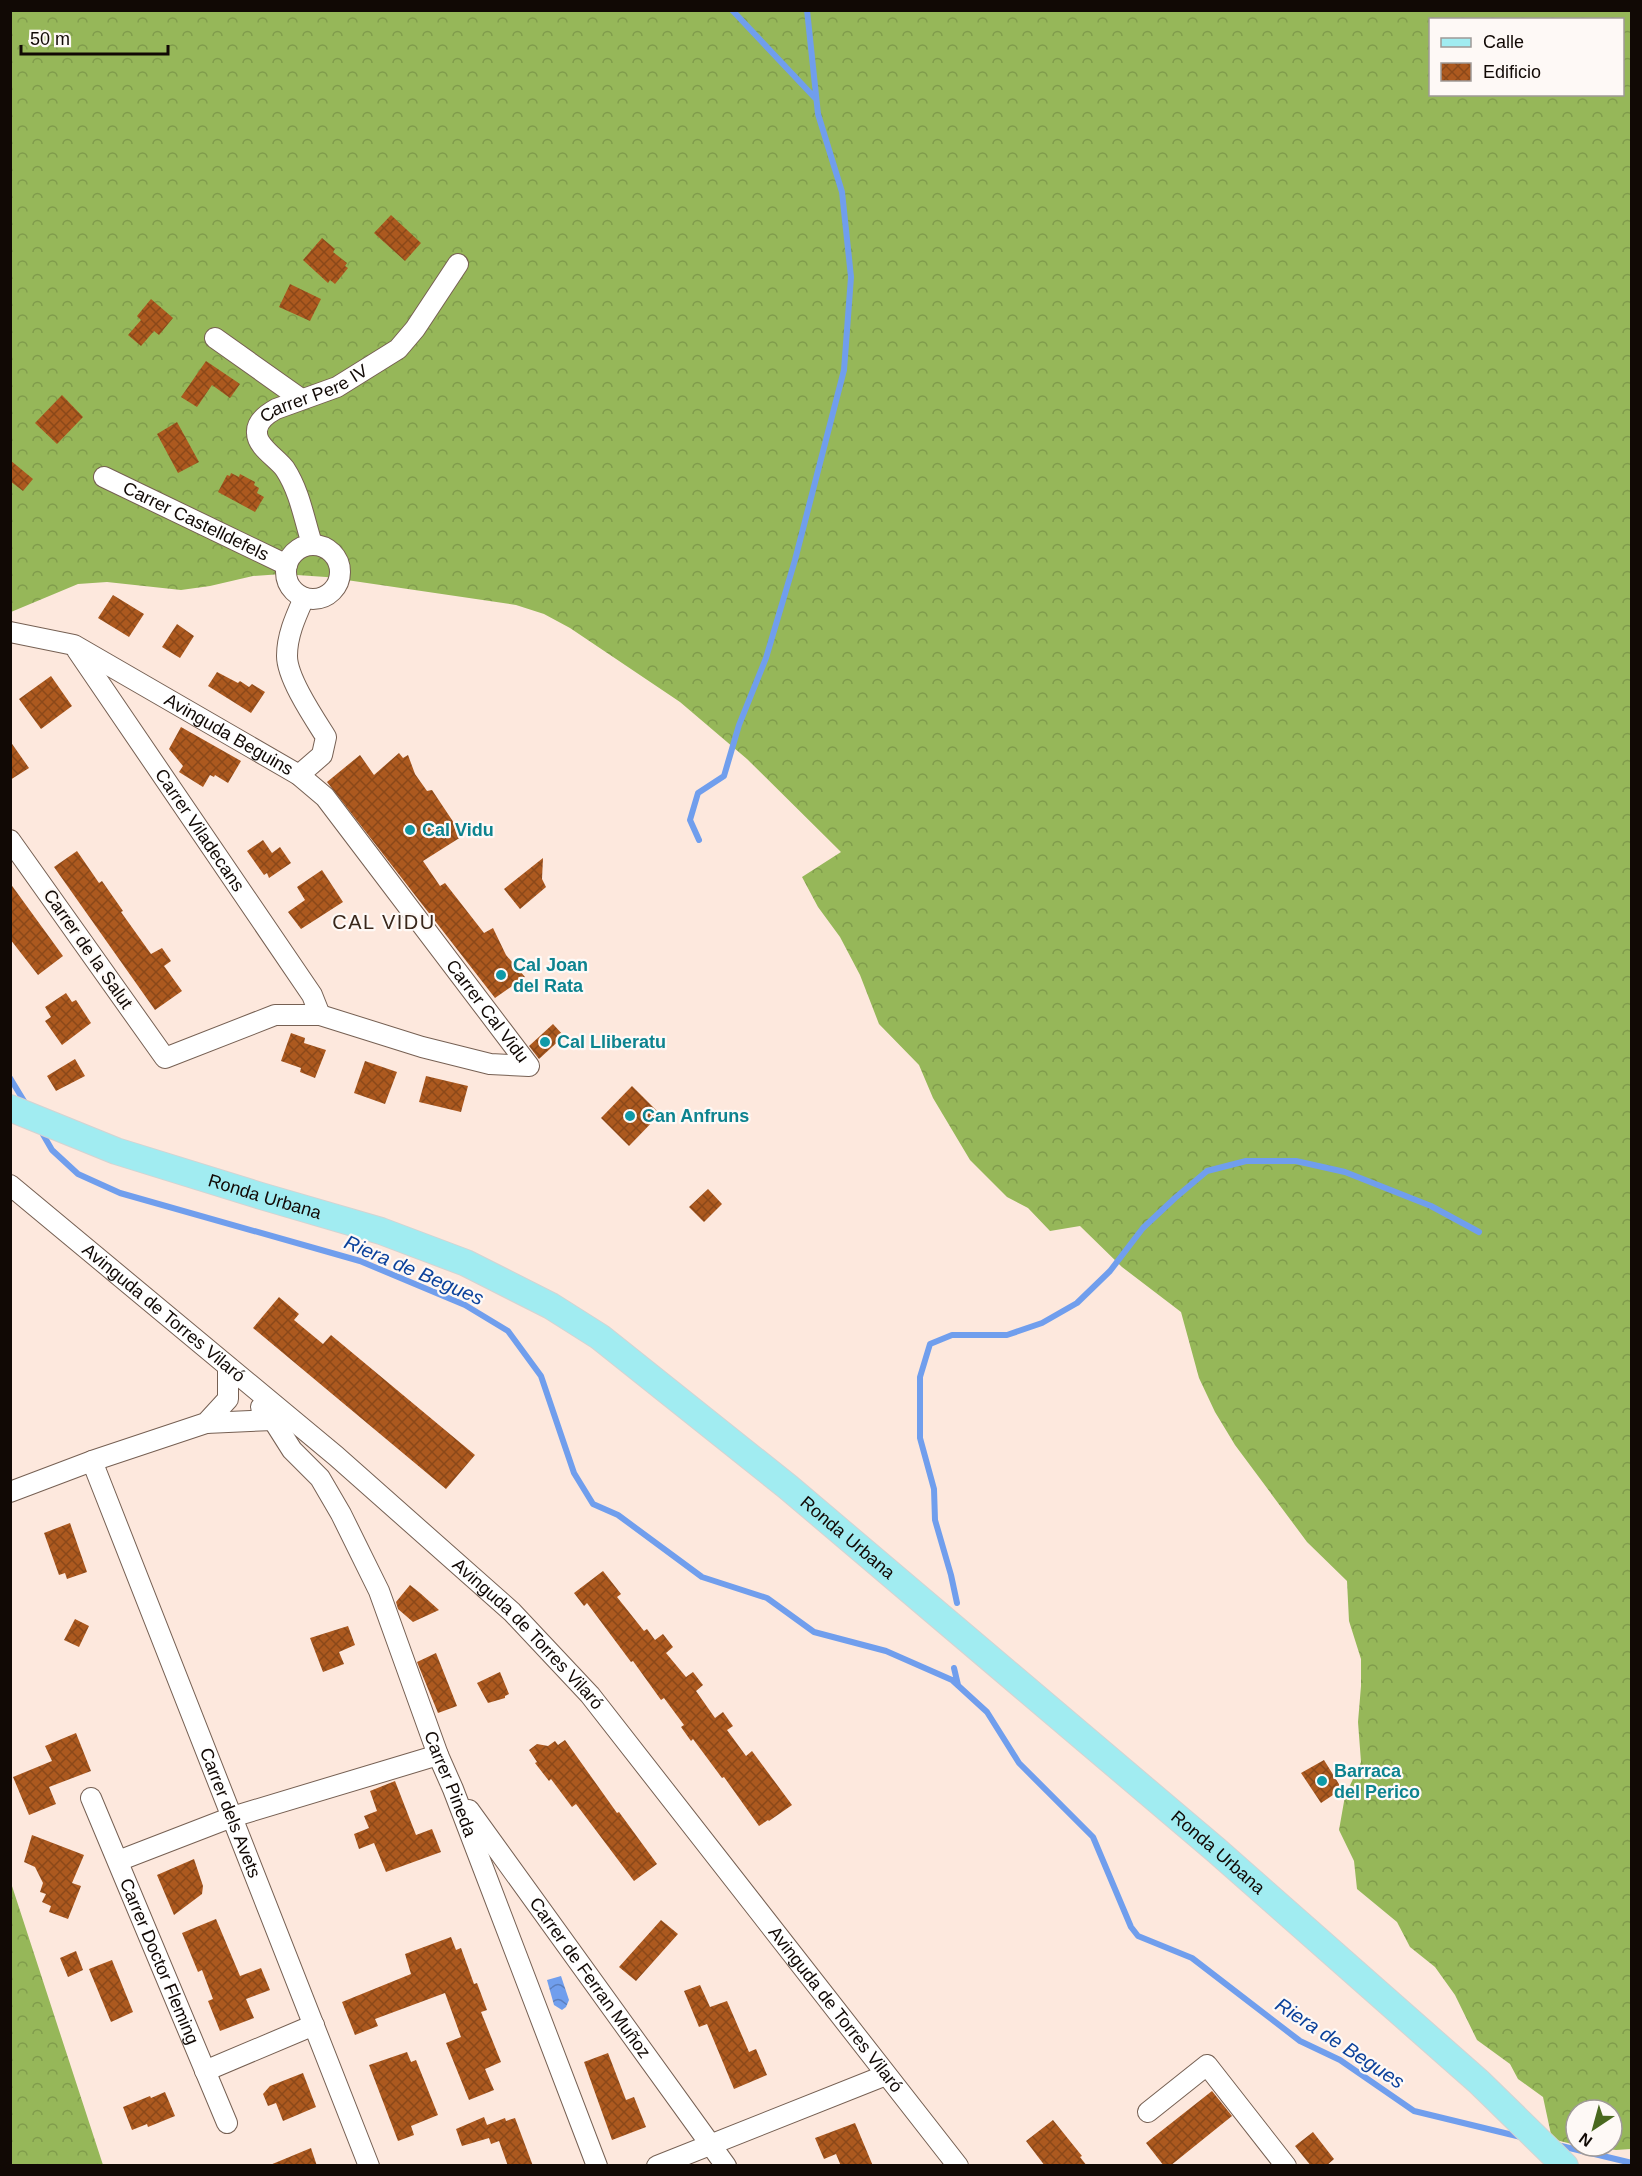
<svg xmlns="http://www.w3.org/2000/svg" width="1642" height="2176" font-family="Arial,sans-serif">
	<style>
		.forest { fill: url(#forest-crowns); fill-rule: evenodd }
		.water { fill: url(#water-waves) }
		.lines { fill: none; stroke-linecap: round; stroke-linejoin: round }
		.stream { stroke: #709eed; stroke-width: 6 }
		.building { fill: url(#building-cross-hatch) }
		.minor-casing { stroke: #766053; stroke-width: 22 }
		.major-casing { stroke: #d4d3d2; stroke-width: 28 }
		.minor { stroke: #fff; stroke-width: 20 }
		.major { stroke: #a1ecf1; stroke-width: 26 }
		.culture-dot { fill: #0f9aa8; stroke: #fef9f6; stroke-width: 2 }
		.labels { text-anchor: middle; stroke-width: 4.5; stroke-linejoin: round; paint-order: stroke }
		.street-label { font-size: 18px; fill: #110905; stroke: #fef9f6 }
		.culture-label { font-size: 18px; font-weight: bold; fill: #0d838f; stroke: #fef9f6; text-anchor: start }
		.neighbourhood-label { font-size: 20px; letter-spacing: 1.5px; fill: #39271b; stroke: #fef9f6 }
		.water-label { font-size: 20px; font-style: italic; fill: #0b419b; stroke: #fef9f6 }
	</style>
	<defs>
		<pattern id="forest-crowns" width="20" height="18" patternUnits="userSpaceOnUse" patternTransform="scale(1.5)"><rect width="20" height="18" fill="#96b759"/><path d="M2 6a3 3 0 1 1 6 0M12 15a3 3 0 1 1 6 0" fill="none" stroke="#809c4c"/></pattern>
		<pattern id="water-waves" width="16" height="10" patternUnits="userSpaceOnUse" patternTransform="scale(1.5)"><rect width="16" height="10" fill="#709eed"/><path d="M0 5q4-4 8 0t8 0" fill="none" stroke="#5b7fbe"/></pattern>
		<pattern id="building-cross-hatch" width="8" height="8" patternUnits="userSpaceOnUse" patternTransform="scale(1.5)"><rect width="8" height="8" fill="#ac591f"/><path d="M0 0l8 8M0 8l8-8" fill="none" stroke="#8b4819"/></pattern>
	</defs>
	<rect width="100%" height="100%" fill="#fde8dd"/>
	<!-- forest -->
	<path class="forest" d="M11,11h1620v2138l-15,1 -36,-4h32v-36h-36v35l-24,-6 -9,-42 -25,-18 -8,-15 -33,-24 -22,-45 -20,-28 -25,-20 -13,-25 -40,-33 -3,-28 -15,-31 6,-34 16,-34 -3,-40 3,-36v-27l-12,-38 -2,-40 -40,-39 -72,-97 -20,-33 -16,-34 -18,-66 -59,-45 -42,-41 -30,5 -22,-23 -21,-11 -37,-37 -37,-62 -14,-33 -40,-41 -19,-49 -20,-38 -22,-30 -16,-30 39,-25 -94,-93 -67,-57 -110,-74 -26,-14 -28,-9 -190,-28 -44,-3 -29,2 -43,10 -29,4 -74,-8 -29,2 -67,28zM1430,20h192v74h-192z
		M11,1883l92,282h1h-93z"/>
	<!-- water -->
	<path class="water" d="M561,1976l8,24 -3,7 -4,3 -8,-5 -7,-25z"/>
	<g class="lines">
		<!-- stream -->
		<path class="stream" d="M732,10l84,89
			M699,840l-9,-20 8,-27 26,-17 15,-51 27,-67 29,-98 49,-190 7,-93 -9,-85 -24,-78 -11,-104
			M10,1078l17,28
			M41,1131l11,19 26,24 42,19 240,68 105,44 43,26 33,45 33,97 19,31 25,11 84,62 65,21 47,34 72,19 66,29 35,32 32,51 74,74 38,90 7,9 54,22 108,83 40,19 74,51 107,26
			M957,1603l-6,-28 -16,-55 -1,-31 -14,-51v-61l10,-33 22,-9h55l35,-12 35,-20 33,-32 33,-43 32,-30 32,-27 39,-10h50l49,11 86,34 48,26
			M954,1668l4,17
			M1557,2145l75,18"/>
	</g>
	<!-- building -->
	<path class="building" d="M391,215l30,28 -16,18 -31,-28z
		M322,238l13,11 -2,3 14,11 -2,3 3,2 -13,16 -5,-4 -2,3 -25,-23z
		M290,284l31,15 -11,22 -31,-14z
		M151,299l22,19 -14,17 -5,-4 -13,15 -13,-11 13,-15 -4,-4z
		M206,361l34,23 -10,14 -18,-13 -15,22 -16,-10z
		M62,395l21,22 -26,27 -22,-21z
		M177,422l22,40 -21,11 -21,-39z
		M10,460l23,19 -10,12 -13,-10z
		M231,473l8,4 1,-3 15,8 -1,3 5,3 -2,5 7,4 -9,15 -37,-20 9,-17 3,1z
		M113,595l31,19 -15,23 -31,-19z
		M177,624l17,12 -14,22 -18,-11z
		M217,672l21,11 2,-2 9,6 3,-3 13,8 -14,21 -43,-27z
		M51,676l21,30 -31,23 -22,-30z
		M181,727l60,34 -13,22 -13,-8 -1,2 -4,-2 -7,12 -24,-15 4,-6 -14,-17z
		M10,741l19,27 -19,12z
		M399,753l4,5 5,-3 7,19 12,17 5,-1 26,39 -2,2 5,6 -38,24 17,25 5,-3 39,50 9,-5 13,27 19,22 -30,21 -168,-216 33,-27 14,20z
		M263,840l9,13 8,-6 11,16 -22,15 -2,-5 -3,2 -17,-24z
		M77,851l22,32 3,-2 21,30 -2,1 30,42 11,-6 9,13 -7,5 18,25 -27,19 -101,-143z
		M543,858l-1,21 4,8 -26,22 -16,-20z
		M322,870l21,32 -42,27 -13,-17 17,-12 -8,-13z
		M10,883l53,73 -25,19 -28,-36z
		M66,993l6,9 4,-2 15,23 -29,22 -17,-24 6,-4 -6,-10z
		M553,1024l11,12 -25,23 -10,-13z
		M291,1033l14,5 -1,5 22,7 -11,28 -15,-6 1,-4 -20,-7z
		M75,1059l10,17 -29,15 -9,-15z
		M365,1061l32,11 -12,32 -31,-11z
		M426,1076l42,10 -7,26 -42,-10z
		M632,1086l28,28 -31,32 -28,-28z
		M708,1189l14,15 -18,18 -15,-15z
		M279,1297l20,17 -5,6 29,24 8,-9 144,120 -29,34 -193,-161z
		M70,1523l17,49 -20,7 -2,-6 -6,2 -15,-42z
		M603,1571l18,23 -4,3 27,34 3,-2 8,11 8,-6 10,13 -7,6 20,24 7,-5 10,13 -7,6 19,27 8,-6 10,14 -6,4 19,26 6,-5 40,54 -23,16 -1,-1 -9,6 -35,-49 -2,1 -29,-39 -2,2 -10,-14 3,-2 -20,-27 -3,2 -28,-39 -2,1 -44,-59 -3,3 -10,-13z
		M410,1585l10,8 19,17 -26,12 -15,-13 -2,-7z
		M75,1619l14,7 -10,21 -15,-7z
		M348,1626l7,19 -16,7 5,12 -21,8 -13,-34z
		M436,1653l21,53 -19,7 -21,-51z
		M500,1672l9,22 -4,2v2l-17,5 -11,-20z
		M76,1733l15,38 -42,16 7,17 -27,11 -16,-38 39,-16 -7,-15z
		M565,1740l52,73 2,-1 38,52 -23,17 -58,-77 -4,3 -21,-28 -2,2 -14,-18 2,-1 -8,-12 8,-6 11,2 7,-5 3,4z
		M1324,1760l18,29 -21,14 -20,-30z
		M395,1781l21,54 16,-6 9,23 -55,20 -12,-29 -15,6 -5,-15 15,-6 -5,-12 13,-5 -7,-20z
		M32,1835l52,20 -12,28 9,3 -13,33 -19,-7 2,-6 -9,-4 4,-8 -6,-2 3,-9 -8,-16 -11,-5z
		M194,1859l9,27 -1,8 -28,21 -17,-40z
		M216,1919l24,57 21,-8 9,22 -24,9 8,19 -34,13 -12,-30 5,-2 -11,-29 -4,2 -16,-39z
		M661,1920l17,14 -42,47 -17,-14z
		M451,1937l5,13 5,-2 13,36 3,-1 10,27 -6,2 20,50 -16,7 9,21 -25,10 -23,-57 15,-6 -16,-44 -70,26 3,7 -23,9 -13,-33 69,-28 -6,-20z
		M76,1951l7,19 -15,7 -8,-19z
		M112,1960l21,52 -22,10 -22,-53z
		M700,1985l10,22 17,-6 22,51 7,-3 11,26 -33,14 -27,-65 -8,3 -15,-36z
		M407,2052l4,10 5,-2 22,55 -27,11 3,9 -16,6 -29,-76z
		M608,2053l18,47 8,-3 12,30 -34,13 -28,-78z
		M303,2073l13,34 -33,14 -7,-18 -8,3 -5,-12 7,-8z
		M1212,2091l20,25 -62,50h-6l-18,-23z
		M165,2092l10,24 -27,11 -1,-3 -15,6 -9,-23 27,-11 1,2z
		M484,2117l3,8 18,-7 1,3 9,-3 18,48h-25l-9,-25 -8,3 -2,-6 -27,8 -6,-17z
		M1053,2120l29,36 -2,1 7,9h-42l-19,-25z
		M855,2123l18,43h-32l-5,-12 -12,5 -9,-21z
		M1313,2132l21,27 -8,7h-15l-16,-20z
		M311,2148l6,18h-47v-1z"/>
	<g class="lines">
		<defs>
			<g id="minor">
				<path d="M215,338l86,61"/>
				<path id="s1" d="M104,477l183,88"/>
				<path id="s2" d="M312,544c-8,-25 -12,-52 -27,-75 -8,-11 -28,-22 -28,-36 -1,-11 10,-19 19,-24l61,-22 61,-38 17,-20 43,-65"/>
				<circle cx="313" cy="572" r="27"/>
				<path id="s3" d="M10,632l64,13 225,130 26,22 204,269 -39,-2 -68,-17 -102,-32h-45l-110,43 -155,-218"/>
				<path id="s4" d="M77,650l235,345 8,20"/>
				<path d="M299,775l23,-20 4,-18c-12,-19 -39,-59 -39,-81 0,-21 9,-40 17,-58"/>
				<path id="s5" d="M10,1185l326,271 176,156 78,83 368,471"/>
				<path id="s6" d="M261,1407l12,13 19,30 28,28 21,36 38,77 59,164 15,34 144,377"/>
				<path d="M206,1423l67,-3"/>
				<path id="s7" d="M92,1461l277,705"/>
				<path d="M10,1492l82,-31 114,-38 22,-24v-31"/>
				<path id="s8" d="M91,1798l136,325"/>
				<path id="s9" d="M469,1810l257,356"/>
				<path d="M118,1861l114,-44 206,-62"/>
				<path d="M205,2071l109,-46"/>
				<path d="M1148,2112l59,-47 79,101"/>
				<path d="M657,2166l229,-91"/>
			</g>
			<g id="major">
				<path id="s10" d="M10,1108l106,43 145,45 120,35 85,32 85,43 49,31 188,150 428,363 263,232 86,84"/>
			</g>
		</defs>
		<!-- minor casing -->
		<use href="#minor" class="minor-casing"/>
		<!-- major casing -->
		<use href="#major" class="major-casing"/>
		<!-- minor -->
		<use href="#minor" class="minor"/>
		<!-- major -->
		<use href="#major" class="major"/>
	</g>
	<!-- markers -->
	<g class="culture-dot">
		<circle cx="410" cy="830" r="6"/>
		<circle cx="501" cy="975" r="6"/>
		<circle cx="545" cy="1042" r="6"/>
		<circle cx="630" cy="1116" r="6"/>
		<circle cx="1322" cy="1781" r="6"/>
	</g>
	<g class="labels">
		<!-- street labels -->
		<g class="street-label">
			<text dy="6" stroke="none"><textPath href="#s2" startOffset="200">Carrer Pere IV</textPath></text>
			<text dy="6" stroke="none"><textPath href="#s1" startOffset="102">Carrer Castelldefels</textPath></text>
			<text dy="6" stroke="none"><textPath href="#s3" startOffset="244">Avinguda Beguins</textPath></text>
			<text dy="6" stroke="none"><textPath href="#s4" startOffset="218">Carrer Viladecans</textPath></text>
			<text transform="translate(88 949) rotate(55)" y="6">Carrer de la Salut</text>
			<text dy="6" stroke="none"><textPath href="#s3" startOffset="628">Carrer Cal Vidu</textPath></text>
			<text dy="6" stroke="none"><textPath href="#s10" startOffset="270">Ronda Urbana</textPath></text>
			<text dy="6" stroke="none"><textPath href="#s5" startOffset="200">Avinguda de Torres Vilaró</textPath></text>
			<text dy="6" stroke="none"><textPath href="#s10" startOffset="954">Ronda Urbana</textPath></text>
			<text dy="6" stroke="none"><textPath href="#s5" startOffset="686">Avinguda de Torres Vilaró</textPath></text>
			<text dy="6" stroke="none"><textPath href="#s6" startOffset="426">Carrer Pineda</textPath></text>
			<text dy="6" stroke="none"><textPath href="#s7" startOffset="378">Carrer dels Avets</textPath></text>
			<text dy="6" stroke="none"><textPath href="#s10" startOffset="1440">Ronda Urbana</textPath></text>
			<text dy="6" stroke="none"><textPath href="#s8" startOffset="177">Carrer Doctor Fleming</textPath></text>
			<text dy="6" stroke="none"><textPath href="#s9" startOffset="207">Carrer de Ferran Muñoz</textPath></text>
			<text dy="6" stroke="none"><textPath href="#s5" startOffset="1172">Avinguda de Torres Vilaró</textPath></text>
		</g>
		<!-- culture labels -->
		<g class="culture-label">
			<text x="422" y="836">Cal Vidu</text>
			<text x="513" y="971">Cal Joan<tspan x="513" dy="21">del Rata</tspan></text>
			<text x="557" y="1048">Cal Lliberatu</text>
			<text x="642" y="1122">Can Anfruns</text>
			<text x="1334" y="1777">Barraca<tspan x="1334" dy="21">del Perico</tspan></text>
		</g>
		<!-- neighbourhood labels -->
		<g class="neighbourhood-label">
			<text x="384" y="929">CAL VIDU</text>
		</g>
		<!-- water labels -->
		<g class="water-label">
			<text transform="translate(414 1270) rotate(23)" y="7">Riera de Begues</text>
			<text transform="translate(1340 2043) rotate(33)" y="7">Riera de Begues</text>
		</g>
	</g>
	<!-- border -->
	<rect width="1642" height="2176" fill="none" stroke="#110905" stroke-width="24"/>
	<!-- legend -->
	<rect x="1429" y="18" width="195" height="78" fill="#fef9f6" stroke="#9f9996" stroke-width="1.5"/>
	<rect x="1441" y="38" width="30" height="9" fill="#a1ecf1" stroke="#9f9996" stroke-width="1.5"/>
	<text x="1483" y="48" font-size="18" fill="#110905">Calle</text>
	<rect x="1441" y="63" width="30" height="18" fill="url(#building-cross-hatch)" stroke="#9f9996" stroke-width="1.5"/>
	<text x="1483" y="78" font-size="18" fill="#110905">Edificio</text>
	<!-- north arrow -->
	<g transform="translate(1594 2128) rotate(216)"><circle r="28" fill="#fef9f6" stroke="#9f9996" stroke-width="1.5"/>
	<path d="M0-4.5L10 22L0 15L-10 22Z" fill="#4a691f"/>
	<text y="-9" font-size="16" font-weight="bold" text-anchor="middle" fill="#110905">N</text>
	</g>
	<!-- scale -->
	<path d="M21 45v9h147v-9" fill="none" stroke="#110905" stroke-width="3"/>
	<text x="30" y="45" font-size="18" fill="#110905" stroke="#fef9f6" stroke-width="4.5" paint-order="stroke">50 m</text>
</svg>
